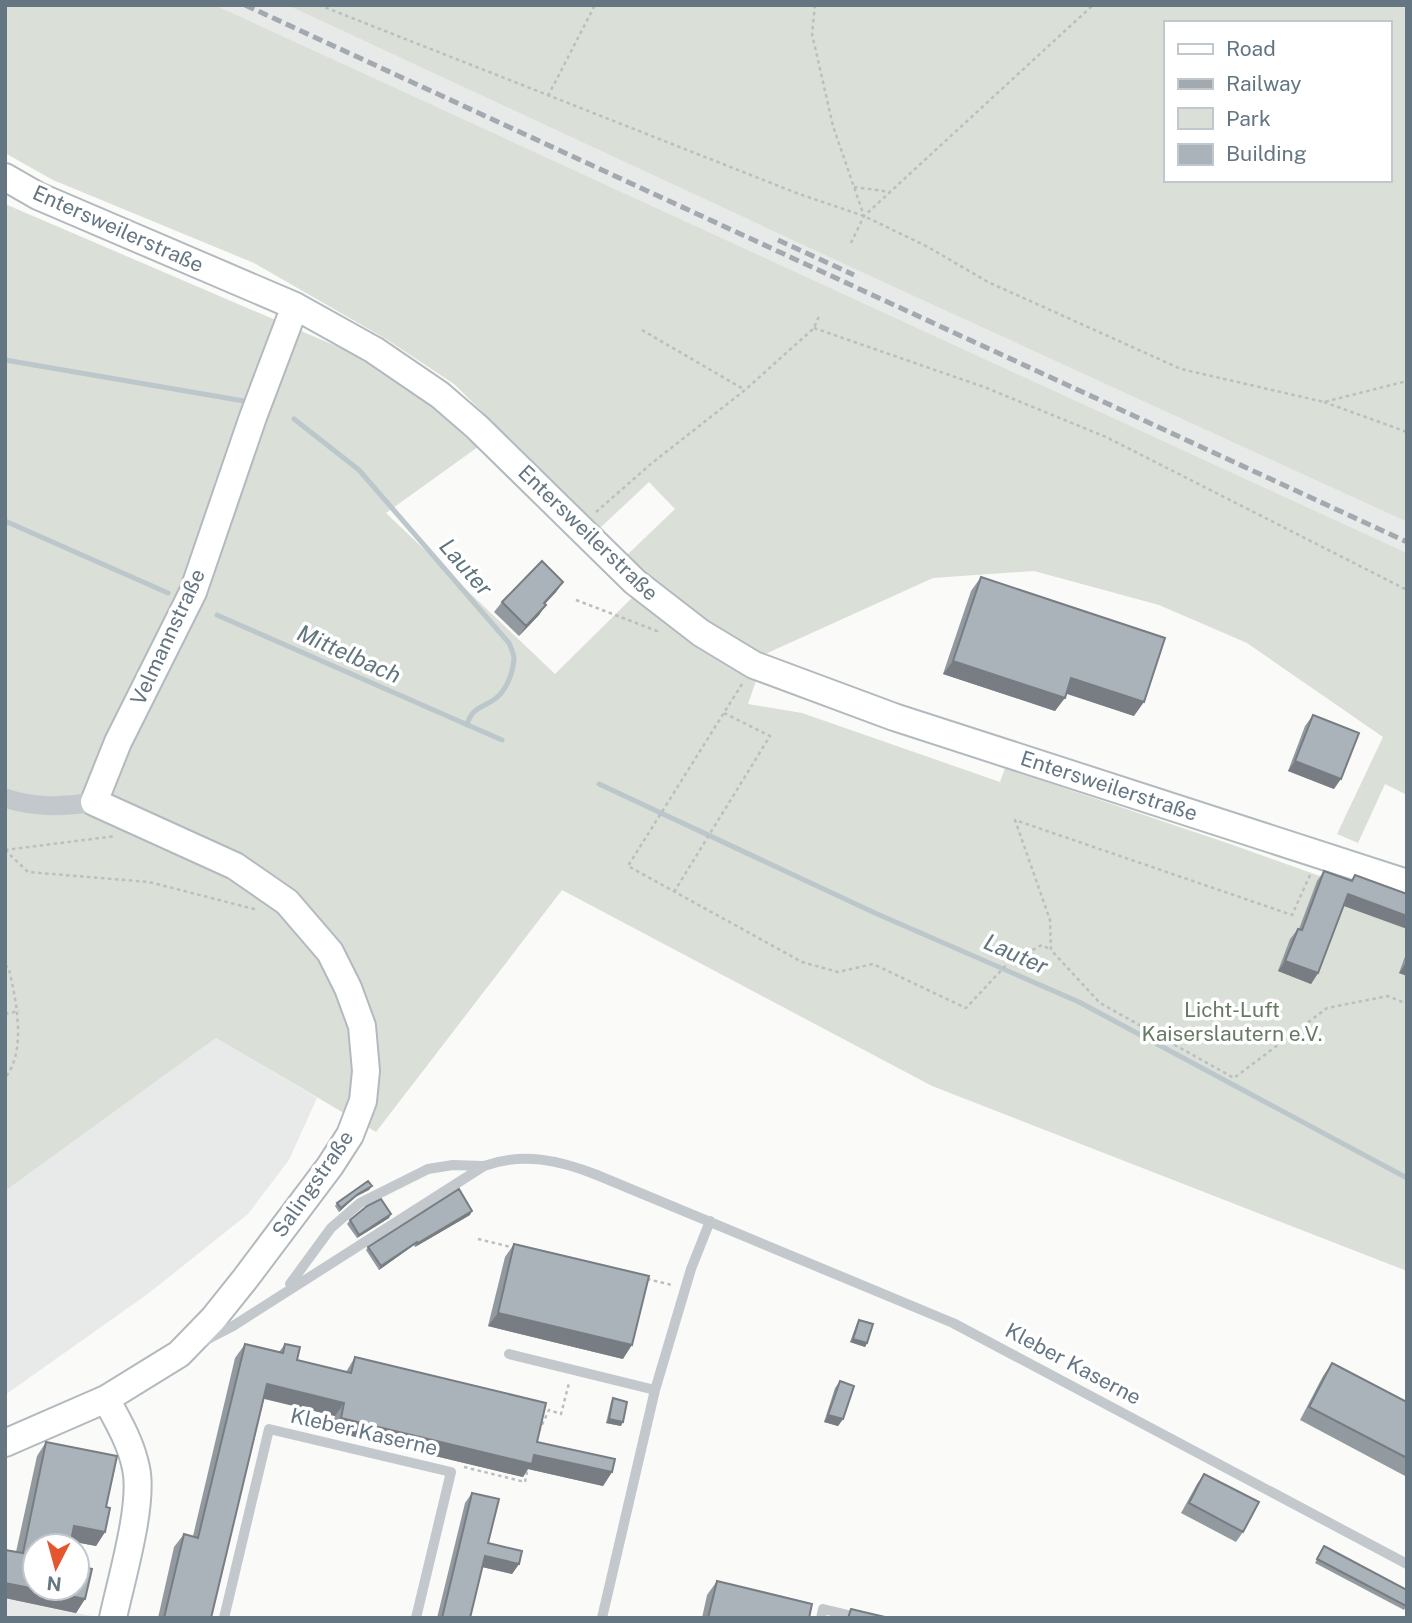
<svg xmlns="http://www.w3.org/2000/svg" width="1412" height="1623" font-family="'Public Sans',sans-serif">
	<style>
		.built { fill: #e8e9e9 }
		.green { fill: #dadfd7; fill-rule: evenodd }
		.lines { fill: none; stroke-linecap: round; stroke-linejoin: round }
		.stream { stroke: #bbc7cb; stroke-width: 5 }
		.secondary-casing { stroke: #b3babf; stroke-width: 30 }
		.path { stroke: #bbbfc2; stroke-width: 2.5; stroke-dasharray: 3.5 3.5; stroke-linecap: butt }
		.lane { stroke: #c3c8cc; stroke-width: 10 }
		.street { stroke: #c3c8cc; stroke-width: 19 }
		.secondary { stroke: #fff; stroke-width: 26 }
		.rail { stroke: #a2aab0; stroke-width: 5; stroke-dasharray: 10 5; stroke-linecap: butt }
		.wall { fill: #929a9f }
		.shaded-wall { fill: #777d82 }
		.building { fill: #aab3b9; stroke: #777d82; stroke-width: 2 }
		.labels { text-anchor: middle; stroke-width: 7; stroke-linejoin: round; paint-order: stroke }
		.street-label { font-size: 21px; fill: #657683; stroke: #fff }
		.park-label { font-size: 21px; fill: #687a64; stroke: #fff }
		.water-label { font-size: 23px; font-style: italic; fill: #60757c; stroke: #fff }
	</style>
	<rect width="100%" height="100%" fill="#fafaf8"/>
	<!-- built -->
	<path class="built" d="M215,5h72l572,266 548,251v31z
		M216,1038l101,60 -28,62 -41,54 -99,79 -144,102v-204z
		M5,1598l91,19 -91,1z"/>
	<!-- green -->
	<path class="green" d="M5,5h210l1192,548v242l-22,-11 -27,59 -21,-9 46,-97 -136,-94 -88,-38 -125,-34 -101,7 -170,77 -54,-30 -47,-37 -35,-33 48,-46 -26,-27 -49,46 -146,-144 -68,-45 -132,-76 -201,-83 -48,-27z
		M287,5h1120v517l-548,-251zM1165,23h224v157h-224z
		M5,204l366,157 58,38 53,45 -96,69 169,161 82,-81 120,85 -9,26 54,9 198,69 5,-14 228,77 174,62v364l-475,-185 -370,-196 -186,242 -160,-94 -211,153z"/>
	<g class="lines">
		<!-- stream -->
		<path class="stream" d="M5,360l239,41
			M294,419l65,51 150,173c2,5 5,11 5,16 -1,14 -8,32 -19,40 -13,9 -24,9 -28,26
			M5,521l163,72
			M217,615l285,125
			M599,784l276,129 204,89 328,176"/>
		<defs>
			<path id="secondary" d="M5,177l33,19 257,110 79,44 66,45 37,32 158,155 66,51 53,32 140,52 513,166
				M106,1399c12,22 25,44 30,69 8,36 -15,112 -23,150
				M5,1443l101,-44 73,-45 34,-35 32,-40 85,-113 20,-31 13,-34 3,-30 -4,-45 -14,-38 -18,-36 -43,-50 -52,-36 -141,-64 24,-60 75,-150 60,-175 42,-111"/>
		</defs>
		<!-- secondary casing -->
		<use href="#secondary" class="secondary-casing"/>
		<!-- path -->
		<path class="path" d="M319,5l480,189 65,22 64,31 60,35 193,87 143,33 83,-21
			M815,5l-3,29 21,92 31,90
			M548,96l47,-91
			M854,187l37,5
			M851,243l13,-27 229,-211
			M814,328l170,59 122,50 301,153
			M642,330l103,60
			M1324,402l83,30
			M596,512l56,-49 93,-73 69,-62 6,-14
			M576,600l81,31 2,-3
			M742,684l-114,182 174,96 36,10 35,-8 93,44 43,-46 33,-17 9,5
			M5,850l23,22 121,10 109,28
			M5,850l111,-14
			M1310,875l-18,40 -277,-95 35,100 1,30 49,53 134,75 93,-70 61,-12 19,8
			M674,892l96,-156 -46,-23
			M5,965l4,4c7,31 18,82 -4,109
			M5,1014l14,-3
			M478,1239l37,9
			M647,1279l25,6
			M539,1431l10,-21 12,4 8,-31
			M464,1467l61,15 3,-15"/>
		<!-- lane -->
		<path class="lane" d="M290,1284l41,-56 29,-25 68,-34 25,-4 31,1
			M204,1341l29,-15 251,-160c39,-14 75,-6 113,9l356,148 454,241
			M509,1354l146,36
			M224,1618l45,-189 182,43 -35,146
			M602,1618l53,-228 36,-121 19,-48
			M821,1618l2,-9 38,9"/>
		<!-- street -->
		<path class="street" d="M5,798c30,10 58,9 89,4"/>
		<!-- secondary -->
		<use href="#secondary" class="secondary"/>
		<!-- rail -->
		<path class="rail" d="M245,5l1162,537
			M778,240l76,35"/>
	</g>
	<!-- wall -->
	<path class="wall" d="M981,577l153,139 -68,-23 -11,18 -112,-37 28,-83z
		M563,582l-7,10 -11,12 -6,11 -20,21 -25,-24 8,-10z
		M1313,715l21,74 -46,-18 17,-45z
		M1324,871l27,10 4,-6 -37,98 -7,11 -33,-13 12,-32 8,-10h1l18,-48z
		M1407,951v25l-8,-3z
		M369,1190l-14,7 -16,15 -4,-6 2,-3z
		M470,1215l-55,32 -1,-2 -35,25 -13,-20 2,-3z
		M389,1218l-32,20 -10,-14 3,-4z
		M514,1244l109,115 -135,-33 17,-69z
		M859,1320l8,23 -2,4 -15,-5 7,-19z
		M245,1344l34,8 6,-8 12,16 49,12 9,-15 182,85 75,30 -9,14 -75,-17 -5,8 -192,-46 4,-15 -71,-17 -53,219h-53l16,-71 10,-13 9,2 42,-178z
		M1332,1363l75,39v75l-107,-57 23,-44z
		M840,1381l3,38 -5,7 -14,-4 11,-34z
		M613,1398l8,28 -15,-3 5,-21z
		M46,1442l60,65 -1,25 -9,14 -25,-5 -36,5 50,53 -9,14 -71,-15v-48l11,2 21,-96z
		M1204,1474l39,58 -7,10 -55,-29 16,-29z
		M472,1493l16,50 31,21 -7,10 -30,-7 -12,51h-33l28,-115z
		M1324,1546l83,59 -3,5 -89,-47z
		M717,1581l92,37h-107l5,-23z"/>
	<!-- shaded-wall -->
	<path class="shaded-wall" d="M563,582l-7,10 -20,21 8,-10z
		M546,605l-7,10 -20,21 7,-10z
		M953,661l112,37 -10,13 -112,-37z
		M1071,678l73,24 -10,14 -73,-24z
		M1295,761l46,18 -7,10 -46,-18z
		M1348,894l59,22v13l-66,-24z
		M1285,961l33,12 -7,11 -33,-13z
		M1406,963h1v13l-8,-3z
		M372,1186l-3,4 -14,7 -16,15 2,-4 17,-14z
		M472,1211l-2,4 -55,32 3,-4z
		M391,1214l-2,4 -32,20 2,-3z
		M417,1242l-3,3 -35,25 2,-4z
		M498,1313l134,32 -9,14 -135,-33z
		M853,1339l14,4 -2,4 -15,-5z
		M267,1384l77,19 -9,13 -77,-19z
		M828,1415l15,4 -5,7 -14,-4z
		M341,1418l193,37 78,17 -9,14 -75,-17 -5,8 -192,-46z
		M609,1419l14,3 -2,4 -15,-3z
		M74,1526l31,6 -9,14 -32,-6z
		M485,1556l34,8 -7,10 -34,-8z
		M5,1583l80,16 -9,14 -71,-15z"/>
	<!-- building -->
	<path class="building" d="M542,561l21,21 -19,21 2,2 -20,21 -24,-24z
		M981,577l184,61 -21,64 -73,-24 -6,20 -112,-37z
		M1313,715l46,18 -18,46 -46,-18z
		M1324,871l28,10 3,-6 52,19v22l-59,-22 -30,79 -33,-12 13,-32 4,1z
		M368,1181l4,5 -14,8 -17,14 -4,-5z
		M459,1189l13,22 -54,32 -1,-1 -36,24 -13,-19z
		M381,1199l10,15 -32,21 -9,-15 17,-14z
		M514,1244l135,32 -17,69 -134,-32z
		M859,1320l14,4 -6,19 -14,-4z
		M245,1344l38,9 2,-9 15,3 -3,13 54,13 4,-16 191,46 -9,39 78,17 -3,13 -78,-17 -2,9 -191,-46 3,-15 -77,-19 -56,234h-47l20,-84 14,4z
		M1332,1363l75,39v56l-98,-51z
		M840,1381l14,5 -11,33 -15,-4z
		M613,1398l14,4 -4,20 -14,-3z
		M46,1442l71,14 -11,51 4,1 -5,24 -31,-6 -4,20h-35v42h42v-23l15,4 -7,30 -80,-16v-33l18,3z
		M1204,1474l55,28 -16,30 -54,-29z
		M472,1493l27,6 -11,44 34,8 -3,13 -34,-8 -15,62h-28z
		M1324,1546l83,44 -1,16 -89,-47z
		M717,1581l95,23 -3,14h-101z
		M851,1609l38,9h-41z"/>
	<g class="labels">
		<!-- street labels -->
		<g class="street-label">
			<text transform="translate(118 229) rotate(24)" y="7">Entersweilerstraße</text>
			<text transform="translate(588 533) rotate(44)" y="7">Entersweilerstraße</text>
			<text transform="translate(168 637) rotate(-65)" y="7">Velmannstraße</text>
			<text transform="translate(1109 786) rotate(18)" y="7">Entersweilerstraße</text>
			<text transform="translate(313 1184) rotate(-55)" y="7">Salingstraße</text>
			<text transform="translate(1073 1364) rotate(28)" y="7">Kleber Kaserne</text>
			<text transform="translate(364 1432) rotate(13)" y="7">Kleber Kaserne</text>
		</g>
		<!-- park labels -->
		<g class="park-label">
			<text x="1232" y="1017">Licht-Luft<tspan x="1232" dy="24">Kaiserslautern e.V.</tspan></text>
		</g>
		<!-- water labels -->
		<g class="water-label">
			<text transform="translate(466 567) rotate(49)" y="8">Lauter</text>
			<text transform="translate(349 654) rotate(24)" y="8">Mittelbach</text>
			<text transform="translate(1016 954) rotate(24)" y="8">Lauter</text>
		</g>
	</g>
	<!-- border -->
	<rect width="1412" height="1623" fill="none" stroke="#657683" stroke-width="14"/>
	<!-- legend -->
	<rect x="1164" y="21" width="228" height="161" fill="#ffffff" stroke="#c1c8cd" stroke-width="2"/>
	<rect x="1178" y="44" width="35" height="10" fill="#ffffff" stroke="#c1c8cd" stroke-width="2"/>
	<text x="1226" y="56" font-size="21" fill="#657683">Road</text>
	<rect x="1178" y="79" width="35" height="10" fill="#a2aab0" stroke="#c1c8cd" stroke-width="2"/>
	<text x="1226" y="91" font-size="21" fill="#657683">Railway</text>
	<rect x="1178" y="108" width="35" height="21" fill="#dadfd7" stroke="#c1c8cd" stroke-width="2"/>
	<text x="1226" y="126" font-size="21" fill="#657683">Park</text>
	<rect x="1178" y="144" width="35" height="21" fill="#aab3b9" stroke="#c1c8cd" stroke-width="2"/>
	<text x="1226" y="161" font-size="21" fill="#657683">Building</text>
	<!-- north arrow -->
	<g transform="translate(56 1567) rotate(186)"><circle r="33" fill="#ffffff" stroke="#c1c8cd" stroke-width="2"/>
	<path d="M0-5L12 26L0 18L-12 26Z" fill="#e4572e"/>
	<text y="-10" font-size="19" font-weight="bold" text-anchor="middle" fill="#657683">N</text>
	</g>
</svg>
